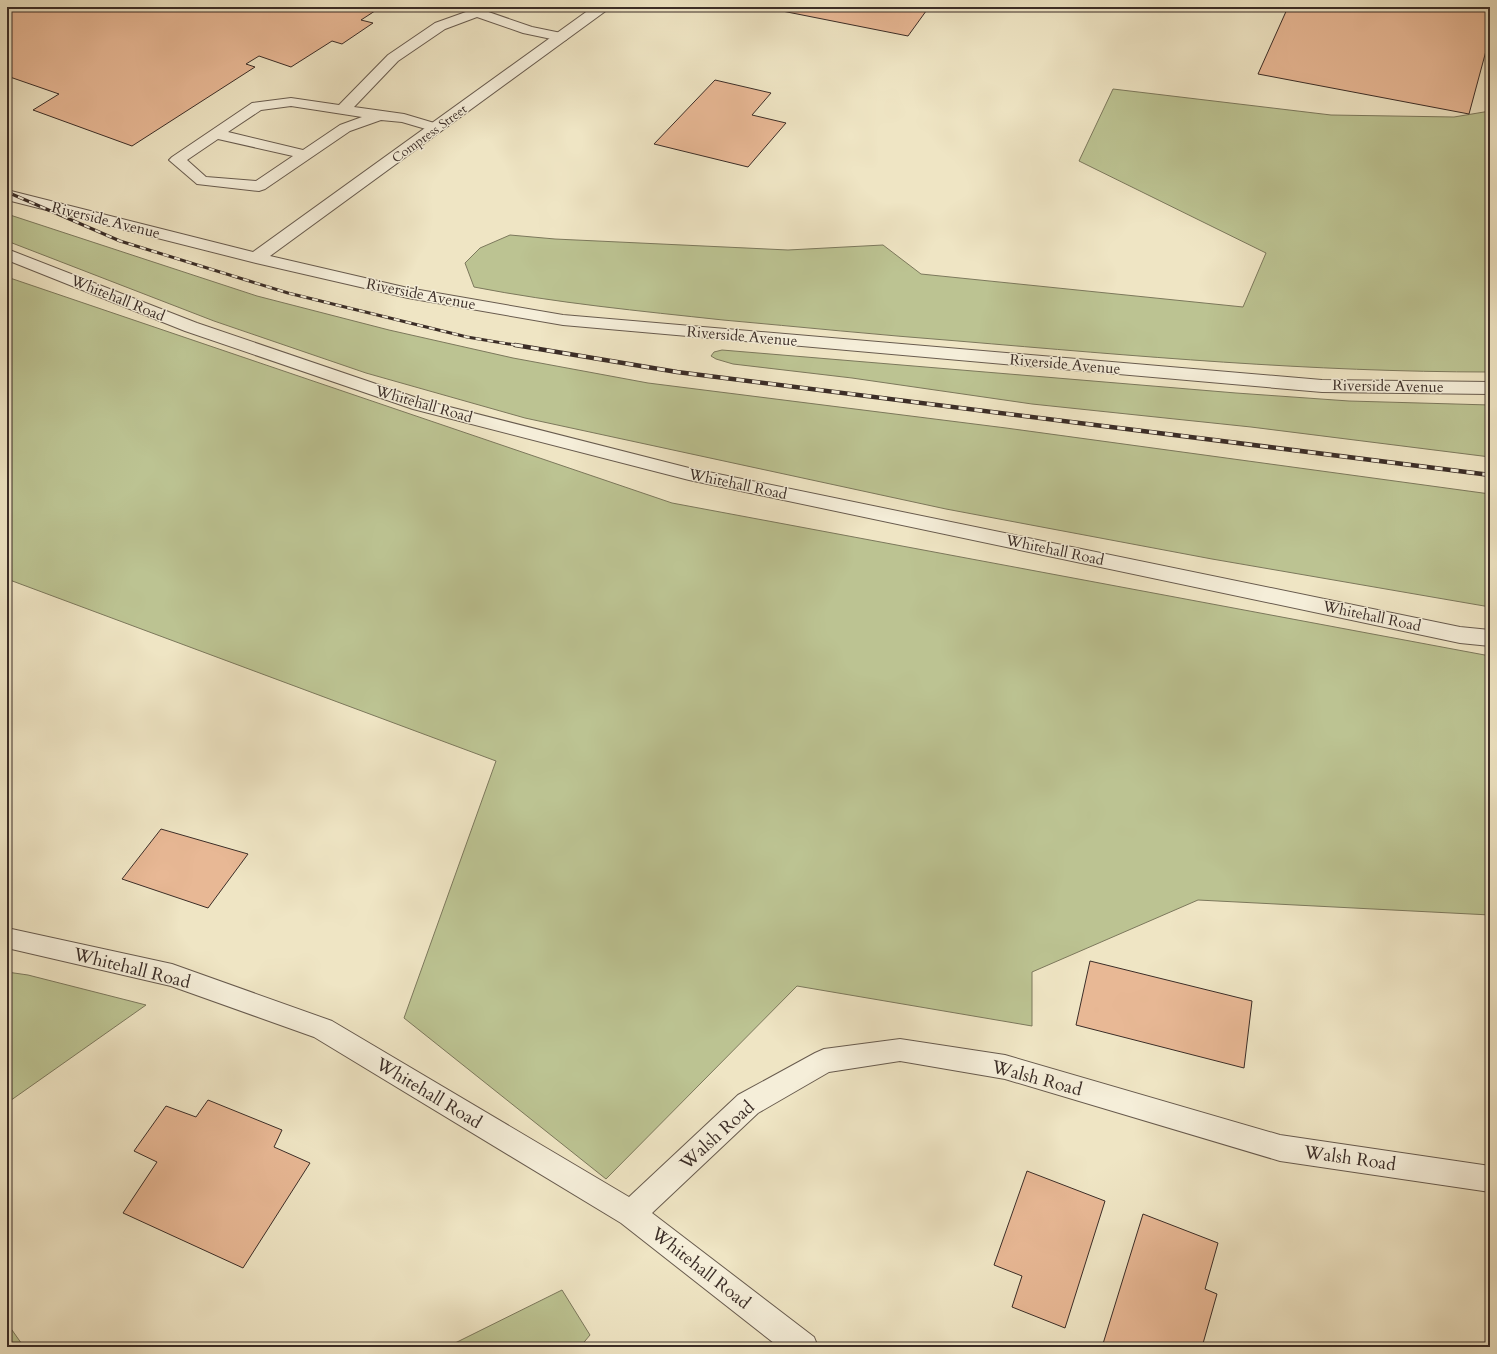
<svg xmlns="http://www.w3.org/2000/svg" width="1497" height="1354" font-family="Cardo,serif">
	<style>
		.green { fill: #bcc392; stroke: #7c785c }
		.building { fill: #e8b895; stroke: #3b2d27 }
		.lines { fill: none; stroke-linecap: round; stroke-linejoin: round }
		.lane-casing { stroke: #685b4e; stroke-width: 2 }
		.street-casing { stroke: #685b4e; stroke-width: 2 }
		.lane { fill: #f5eed9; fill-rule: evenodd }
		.street { fill: #f5eed9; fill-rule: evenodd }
		.rail-far1-casing { stroke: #3b2d27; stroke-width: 3 }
		.rail-casing { stroke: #3b2d27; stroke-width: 4.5 }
		.rail-far1 { stroke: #f5eed9; stroke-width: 2; stroke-dasharray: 6; stroke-linecap: butt }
		.rail { stroke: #f5eed9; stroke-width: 3; stroke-dasharray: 8; stroke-linecap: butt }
		.labels { text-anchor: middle; stroke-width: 3; stroke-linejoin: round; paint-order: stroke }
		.far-street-label { font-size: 13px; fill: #3b2d27; stroke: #f5eed9 }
		.street-label { font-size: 15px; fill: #3b2d27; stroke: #f5eed9 }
		.near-street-label { font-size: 18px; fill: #3b2d27; stroke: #f5eed9 }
	</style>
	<rect width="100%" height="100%" fill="#efe5c4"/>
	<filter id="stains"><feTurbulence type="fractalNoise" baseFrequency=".005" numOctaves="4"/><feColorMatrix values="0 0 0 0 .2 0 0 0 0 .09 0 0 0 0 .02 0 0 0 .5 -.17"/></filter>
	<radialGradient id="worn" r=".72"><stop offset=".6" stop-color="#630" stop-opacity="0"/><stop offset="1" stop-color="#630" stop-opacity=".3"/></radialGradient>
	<!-- green -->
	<path class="green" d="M1113,89l218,26 123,2 36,-6v261c-178,0 -355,-16 -532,-31 -79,-6 -157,-14 -235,-21 -83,-9 -167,-17 -249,-33l-9,-24 15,-15 30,-13 45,4 233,11 95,-5 38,29 322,33 23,-54 -187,-92z
		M7,214l250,82 132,34 124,28 135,25 358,45 484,66v113l-278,-48 -266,-50 -421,-91 -159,-45 -152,-52 -207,-80z
		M7,277l665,226 818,153v259l-292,-15 -166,72v54l-235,-40 -191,193 -202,-161 92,-257 -489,-182z
		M722,350l514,43 113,8 141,4v52l-239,-30 -219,-23 -180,-26 -119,-14 -17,-5 -5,-3 3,-4z
		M7,972l21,3 118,30 -139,98z
		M562,1290l28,45 -10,12h-133z
		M7,1323l17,24h-17z"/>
	<!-- building -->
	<path class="building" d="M7,7h374l-20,13 12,3 -31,21 -10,-3 -41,26 -32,-11 -13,8 9,3 -123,79 -99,-36 26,-16 -52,-18z
		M762,7h167l-21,29z
		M1288,7h202v29l-21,78 -211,-40z
		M715,80l56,13 -19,22 34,8 -38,44 -94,-23z
		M161,829l87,25 -40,54 -86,-29z
		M1090,961l162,40 -8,67 -168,-43z
		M208,1100l74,30 -8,17 36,16 -67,105 -120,-55 34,-51 -23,-11 32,-45 30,11z
		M1027,1171l78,30 -40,127 -53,-21 10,-31 -28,-11z
		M1143,1214l75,29 -13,46 12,5 -15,53h-100z"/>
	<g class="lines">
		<defs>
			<path id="lane" d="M477,8l55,19 34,7 2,3 -2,3 -5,1 -38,-8 -46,-16 -32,12 -47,32 -44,46 50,7 37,11 2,3 -2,3 -5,1 -34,-10 -21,-2 -31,11 -85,58 -6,2 -62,-7 -28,-24 3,-3 80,-54 39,-5 48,7 49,-50 47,-32zM291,106l71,11 -22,8 -37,25 -75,-18 33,-22zM218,139l75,17 -37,25 -50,-4 -19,-17z"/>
			<path id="street" d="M593,7h16l-2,3 -337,246 138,32 155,27 759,65 168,2v12l-168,-2 -759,-67 -155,-27 -152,-35 -249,-63v-10l246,62z
				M7,249l190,74 229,78 263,67 771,159 30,3v16l-30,-3 -771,-163 -276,-71 -228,-78 -178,-71z
				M7,928l165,36 160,57 297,176 109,-102 77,-42 9,-4 76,-10 105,16 275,80 210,31v26l-210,-31 -275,-82 -105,-18 -71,11 -71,41 -106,100 162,124 4,10h-39l-158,-124 -307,-186 -143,-51 -164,-38z"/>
		</defs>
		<!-- lane casing -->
		<use href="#lane" class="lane-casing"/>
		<!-- street casing -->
		<use href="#street" class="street-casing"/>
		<!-- lane -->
		<use href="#lane" class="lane"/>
		<!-- street -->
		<use href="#street" class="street"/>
		<defs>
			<path id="rail-far1" d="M7,192l113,49 168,52 179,44 54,9"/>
			<path id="rail" d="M515,345l162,27 813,103"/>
		</defs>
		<!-- rail-far1 casing -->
		<use href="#rail-far1" class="rail-far1-casing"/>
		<!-- rail casing -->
		<use href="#rail" class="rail-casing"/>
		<!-- rail-far1 -->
		<use href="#rail-far1" class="rail-far1"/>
		<!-- rail -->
		<use href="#rail" class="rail"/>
	</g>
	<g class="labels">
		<!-- far-street labels -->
		<g class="far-street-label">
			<text transform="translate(429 133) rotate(-36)" y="5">Compress Street</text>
		</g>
		<!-- street labels -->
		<g class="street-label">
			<text transform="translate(106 220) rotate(14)" y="5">Riverside Avenue</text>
			<text transform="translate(421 294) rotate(11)" y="5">Riverside Avenue</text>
			<text transform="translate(118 298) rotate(22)" y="5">Whitehall Road</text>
			<text transform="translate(742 336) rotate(5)" y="5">Riverside Avenue</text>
			<text transform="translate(1065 364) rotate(5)" y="5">Riverside Avenue</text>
			<text transform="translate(1388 386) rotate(1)" y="5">Riverside Avenue</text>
			<text transform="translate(424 404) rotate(16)" y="5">Whitehall Road</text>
			<text transform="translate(738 484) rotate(12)" y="5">Whitehall Road</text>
			<text transform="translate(1055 550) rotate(12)" y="5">Whitehall Road</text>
			<text transform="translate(1372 616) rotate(12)" y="5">Whitehall Road</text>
		</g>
		<!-- near-street labels -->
		<g class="near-street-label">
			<text transform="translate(132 968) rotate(14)" y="6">Whitehall Road</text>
			<text transform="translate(1037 1078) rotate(15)" y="6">Walsh Road</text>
			<text transform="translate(429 1093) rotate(31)" y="6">Whitehall Road</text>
			<text transform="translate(717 1135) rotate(-42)" y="6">Walsh Road</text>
			<text transform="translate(1350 1158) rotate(8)" y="6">Walsh Road</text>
			<text transform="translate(701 1268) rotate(38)" y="6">Whitehall Road</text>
		</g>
	</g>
	<!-- margin -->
	<rect width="1497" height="1354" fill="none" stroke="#efe5c4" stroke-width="24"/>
	<rect x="8" y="8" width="1481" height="1338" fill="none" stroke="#3b2d27" stroke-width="2"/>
	<rect x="12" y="12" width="1473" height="1330" fill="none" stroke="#3b2d27"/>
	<rect width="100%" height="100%" filter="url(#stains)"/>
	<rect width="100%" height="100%" fill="url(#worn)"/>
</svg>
